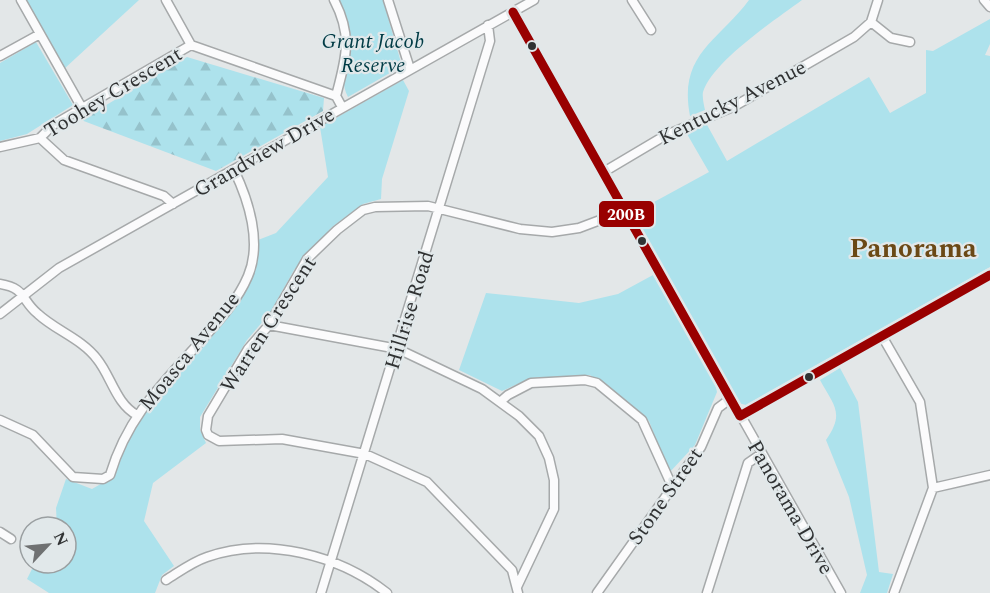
<svg xmlns="http://www.w3.org/2000/svg" width="990" height="593" font-family="Spectral,serif">
	<style>
		.green { fill: #ade2ec }
		.forest { fill: url(#forest-firs) }
		.lines { fill: none; stroke-linecap: round; stroke-linejoin: round }
		.minor-casing { stroke: #a6a9aa; stroke-width: 11 }
		.minor { stroke: #fbfbfc; stroke-width: 8 }
		.bus-1-casing { stroke: #e1e8ea; stroke-width: 14 }
		.bus-1 { stroke: #900; stroke-width: 9 }
		.bus-dot { fill: #303233; stroke: #e1e8ea; stroke-width: 2 }
		.labels { text-anchor: middle; stroke-width: 4.5; stroke-linejoin: round; paint-order: stroke }
		.park-label { font-size: 21px; font-style: italic; fill: #003b45; stroke: #e1e8ea }
		.street-label { font-size: 21px; fill: #303233; stroke: #e1e8ea }
		.district-label { font-size: 27px; font-weight: bold; fill: #6b4916; stroke: #e1e8ea }
		.line-badge { stroke: #e1e8ea; stroke-width: 2 }
		.badge-label { font-size: 16px; text-anchor: middle; font-weight: bold; fill: #fff }
	</style>
	<defs>
		<pattern id="forest-firs" width="22" height="20" patternUnits="userSpaceOnUse" patternTransform="scale(1.5)"><rect width="22" height="20" fill="#ade2ec"/><path d="M5 1l3.5 6h-7zM16 11l3.5 6h-7z" fill="#95c2cb"/></pattern>
	</defs>
	<rect width="100%" height="100%" fill="#e3e7e8"/>
	<!-- green -->
	<path class="green" d="M26,0h113l-75,69z
		M337,0h46l19,66 -54,31c-11,-21 3,-34 3,-56 0,-15 -7,-28 -14,-41z
		M749,0h53c-27,20 -89,61 -99,92 -1,5 1,13 2,18l-15,6c-12,-62 28,-74 59,-116z
		M990,19v25l-5,11 5,1v211l-244,138 -8,-2 -106,-189 77,-42 -22,-38 19,-11 21,38 142,-84 21,36 36,-20v-43l7,1z
		M36,42l37,63 -46,29 -27,7v-78z
		M403,80l6,11 -27,88 -1,20 -18,5 -31,23 -38,43 -24,43 -23,27 -47,77v13l6,13 -53,40 -9,38 30,45 -12,9 -7,18h-106l-22,-14 8,-16h31v-36h-9l-1,-19 10,-29 26,10 21,-12 4,-20 30,-53 89,-98 16,-36 6,-30 18,-7 52,-56 -8,-50z
		M653,275l61,104 3,13 -22,53 -26,28 -20,-52 -59,-46 -59,3 -29,13 -43,-21 27,-77 93,10 39,-9z
		M840,368l18,34 21,170 14,2 -6,19h-27l7,-18 -18,-78 -23,-57c19,-27 8,-34 -6,-60z"/>
	<!-- forest -->
	<path class="forest" d="M187,57l137,41 -1,13 -107,60 -135,-51z"/>
	<g class="lines">
		<defs>
			<path id="minor" d="M21,0l61,108
				M166,0l25,45 145,51 6,11
				M334,0c19,36 12,58 2,96
				M388,0l22,69
				M632,0l19,30
				M984,0l6,7
				M513,12l328,581
				M871,22l20,16 19,4
				M0,56l40,-22
				M40,138l24,22 100,36 9,8
				M0,147l40,-9 13,-13 138,-80
				M602,173l64,-38 67,-28 121,-70 17,-15 7,-22
				M0,284c26,4 21,16 38,30 17,16 44,25 59,45 14,17 19,45 40,56
				M0,314l59,-46 475,-268
				M269,325l129,24 84,40 37,27 20,20 10,22 5,22v29l-37,78
				M882,336l38,66 13,86 -39,105
				M500,402l8,-7 23,-12 54,-3 12,3 45,37 30,66
				M740,416l250,-141
				M0,420l33,15 40,42 30,2 7,-4c17,-57 50,-89 89,-132 18,-20 38,-41 49,-67 14,-33 1,-75 -14,-106
				M933,488l57,-13
				M0,532l11,7
				M166,580c13,-8 26,-18 41,-23 59,-21 132,-2 180,36
				M321,593l169,-552 -2,-16
				M518,593l-6,-23 -85,-88 -62,-28 -83,-15 -63,2 -11,-6 -2,-5 2,-14 40,-67 21,-24 38,-66 30,-29 26,-20 12,-3 53,-1 92,23 32,3 27,-4 45,-17
				M597,593l104,-146 17,-39 12,-9
				M707,593l41,-130 13,-9"/>
		</defs>
		<!-- minor casing -->
		<use href="#minor" class="minor-casing"/>
		<!-- minor -->
		<use href="#minor" class="minor"/>
		<defs>
			<path id="bus-1" d="M513,12l227,404
				M740,416l250,-141"/>
		</defs>
		<!-- bus-1 casing -->
		<use href="#bus-1" class="bus-1-casing"/>
		<!-- bus-1 -->
		<use href="#bus-1" class="bus-1"/>
	</g>
	<!-- markers -->
	<g class="bus-dot">
		<circle cx="532" cy="46" r="5"/>
		<circle cx="642" cy="241" r="5"/>
		<circle cx="809" cy="377" r="5"/>
	</g>
	<g class="labels">
		<!-- park labels -->
		<g class="park-label">
			<text x="373" y="48">Grant Jacob<tspan x="373" dy="24">Reserve</tspan></text>
		</g>
		<!-- street labels -->
		<g class="street-label">
			<text transform="translate(113 92) rotate(-31)" y="7">Toohey Crescent</text>
			<text transform="translate(732 102) rotate(-27)" y="7">Kentucky Avenue</text>
			<text transform="translate(264 152) rotate(-30)" y="7">Grandview Drive</text>
			<text transform="translate(409 310) rotate(-73)" y="7">Hillrise Road</text>
			<text transform="translate(268 324) rotate(-57)" y="7">Warren Crescent</text>
			<text transform="translate(189 351) rotate(-51)" y="7">Moasca Avenue</text>
			<text transform="translate(665 496) rotate(-55)" y="7">Stone Street</text>
			<text transform="translate(791 507) rotate(60)" y="7">Panorama Drive</text>
		</g>
		<!-- district labels -->
		<g class="district-label">
			<text x="913" y="257">Panorama</text>
		</g>
	</g>
	<rect class="line-badge" x="598" y="200" width="57" height="28" rx="6" fill="#900"/>
	<g class="badge-label">
		<text x="626" y="220">200B</text>
	</g>
	<!-- north arrow -->
	<g transform="translate(48 545) rotate(64)"><circle r="28" fill="#e1e8ea" stroke="#9a9fa1" stroke-width="1.5"/>
	<path d="M0-4.5L10 22L0 15L-10 22Z" fill="#6f7172"/>
	<text y="-9" font-size="16" font-weight="bold" text-anchor="middle" fill="#303233">N</text>
	</g>
</svg>
